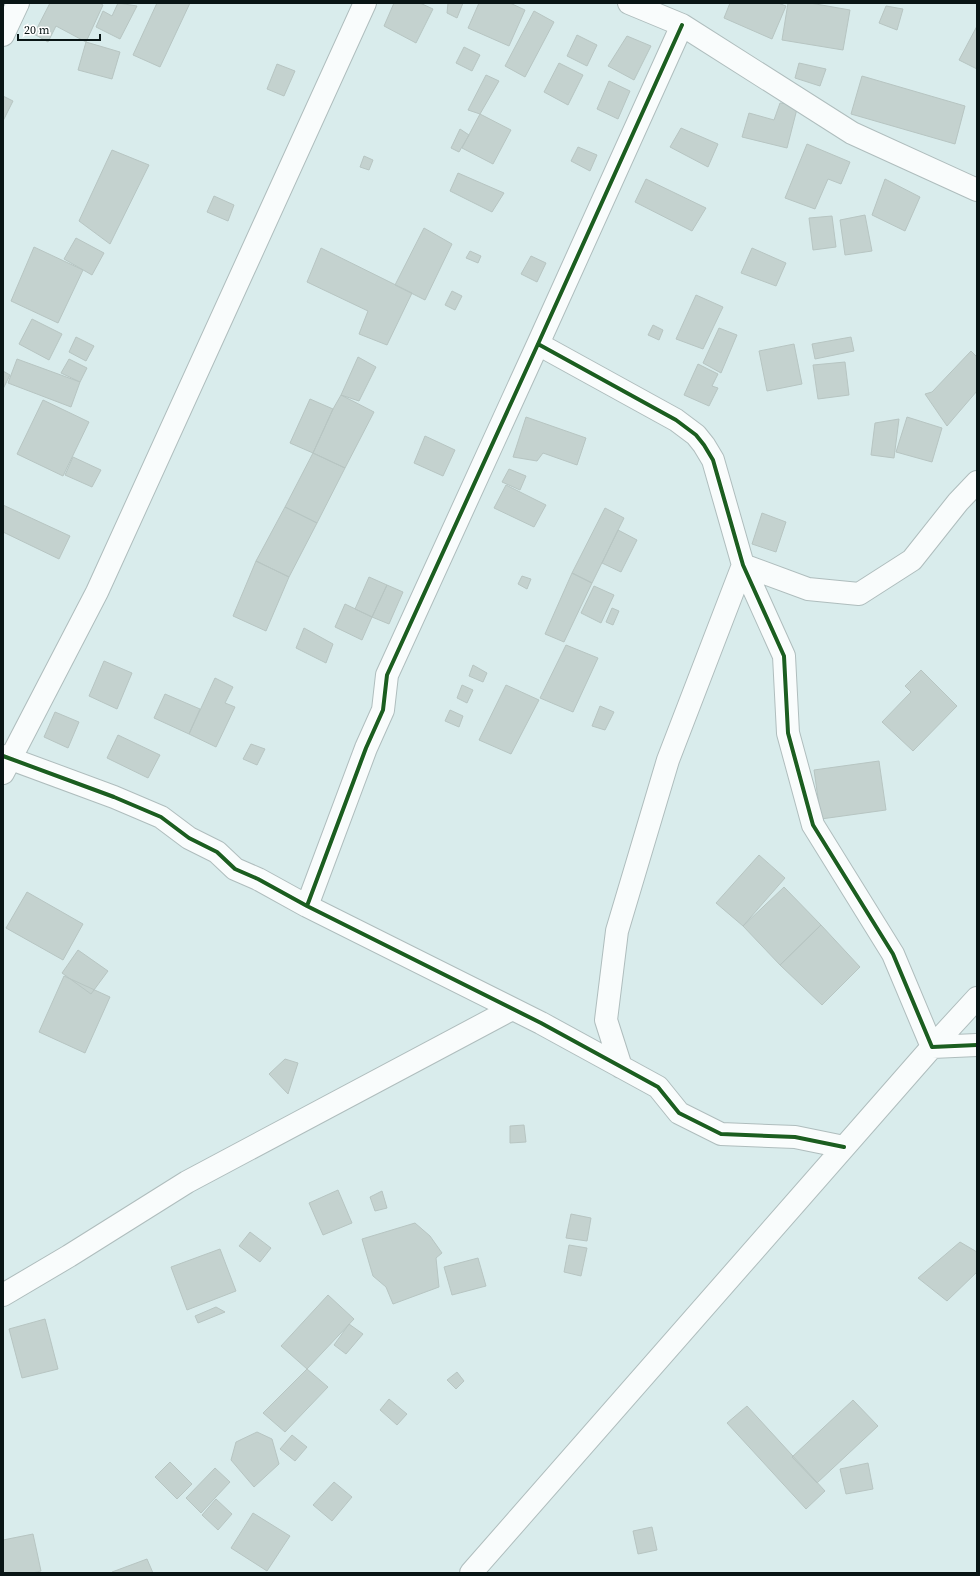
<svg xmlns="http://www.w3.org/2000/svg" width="980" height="1576" font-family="'Source Serif 4',serif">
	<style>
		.building { fill: #c4d2cf; stroke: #b7c5c2 }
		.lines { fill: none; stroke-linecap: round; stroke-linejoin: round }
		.street-casing { stroke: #afbdbd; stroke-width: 24 }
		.street { stroke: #f9fcfc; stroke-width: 22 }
		.cycleway-casing { stroke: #fff; stroke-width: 6 }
		.cycleway { stroke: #1b5e20; stroke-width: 4 }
	</style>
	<rect width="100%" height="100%" fill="#d9ecec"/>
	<!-- building -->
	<path class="building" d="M50,3h49l4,2 -17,37 -30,-16 -8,16 -14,-8z
		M118,3l19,3 -17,33 -24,-12 7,-16 9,5z
		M157,3h33l-30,64 -27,-12z
		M394,3h26l13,6 -17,34 -32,-17z
		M448,3h15l-6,15 -10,-5z
		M479,3h31l15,7 -16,36 -41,-18z
		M730,3h48l8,3 -14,33 -48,-21z
		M788,3h22l40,7 -7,40 -61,-10z
		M886,6l17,3 -6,21 -18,-7z
		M534,11l20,11 -29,55 -20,-11z
		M977,26v43l-18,-9z
		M577,35l20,10 -10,21 -20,-10z
		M627,36l24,10 -17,34 -26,-14z
		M86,42l34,10 -8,27 -34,-9z
		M464,47l16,8 -8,16 -16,-8z
		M559,63l24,12 -15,30 -24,-13z
		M799,63l27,6 -6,17 -25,-8z
		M277,64l18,7 -11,25 -17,-7z
		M486,75l13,6 -19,33 -12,-4z
		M862,76l103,30 -10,38 -104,-30z
		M609,81l21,10 -12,28 -21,-10z
		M3,96l10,5 -10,20z
		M780,103l18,2 -11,43 -45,-11 7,-24 25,7z
		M480,114l31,16 -18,34 -31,-16z
		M681,128l37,16 -10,23 -38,-20z
		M460,129l9,6 -10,17 -8,-4z
		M807,144l43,18 -9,22 -13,-5 -13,30 -30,-11z
		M578,147l19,8 -7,16 -19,-10z
		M112,150l37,15 -39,79 -31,-23z
		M364,156l9,4 -4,10 -9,-3z
		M458,173l46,20 -12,19 -42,-21z
		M646,179l60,29 -14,23 -57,-29z
		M885,179l35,18 -15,34 -33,-16z
		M214,196l20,9 -6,16 -21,-9z
		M865,215l7,36 -27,4 -5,-35z
		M832,216l4,31 -23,3 -4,-32z
		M424,228l28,16 -27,56 -30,-15z
		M76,238l28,15 -12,22 -28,-16z
		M34,247l49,23 -25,53 -47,-22z
		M321,248l91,45 -25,52 -28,-11 9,-23 -61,-29z
		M752,248l34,15 -10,23 -35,-13z
		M470,251l11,5 -3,7 -12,-5z
		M531,256l15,7 -9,19 -16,-8z
		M452,291l10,5 -7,14 -10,-5z
		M696,295l27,12 -20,42 -27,-10z
		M32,319l30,15 -13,26 -30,-16z
		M653,325l10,5 -4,10 -11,-5z
		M719,328l18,7 -16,38 -18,-10z
		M76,337l18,9 -8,15 -17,-9z
		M851,337l3,14 -39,8 -3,-15z
		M794,344l8,40 -35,7 -8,-40z
		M971,351l6,6v34l-30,35 -22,-32 7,-2z
		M358,357l18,10 -17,34 -18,-6z
		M17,359l63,23 -9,25 -63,-24z
		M69,359l18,9 -7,14 -19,-9z
		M845,362l4,33 -31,4 -5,-34z
		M698,364l20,10 -6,12 6,2 -9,18 -25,-11z
		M3,371l7,4 -7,14z
		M341,395l33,17 -29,56 -32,-15 20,-44z
		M310,399l23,10 -20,44 -23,-10z
		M43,400l46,22 -26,54 -46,-22z
		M526,417l60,21 -9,27 -34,-12 -6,8 -24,-4z
		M907,417l35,11 -10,34 -36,-10z
		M899,419l-5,39 -23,-3 4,-32z
		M425,436l30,14 -12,26 -29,-13z
		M313,453l32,15 -28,55 -32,-16z
		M73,457l28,13 -9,17 -27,-12z
		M509,469l17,7 -6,14 -18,-8z
		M506,485l40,20 -12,22 -40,-19z
		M3,505l67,31 -11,23 -56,-27z
		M285,507l32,16 -28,54 -33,-16z
		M605,508l19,10 -32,65 -20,-10z
		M762,513l24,9 -10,30 -24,-8z
		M618,530l19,10 -16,32 -19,-9z
		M256,561l33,16 -23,54 -33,-15z
		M572,573l20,10 -28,59 -19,-8z
		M522,576l9,3 -4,10 -9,-5z
		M369,577l18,8 -15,32 -17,-8z
		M387,585l16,7 -14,32 -17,-7z
		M594,586l20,9 -13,28 -20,-10z
		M345,604l27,13 -10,23 -27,-13z
		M612,608l7,3 -6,14 -7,-3z
		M304,628l29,16 -7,19 -30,-15z
		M566,645l32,13 -25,54 -33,-14z
		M104,661l28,12 -15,36 -28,-13z
		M473,665l14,8 -4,9 -14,-6z
		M921,670l36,36 -44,45 -31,-29 29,-30 -6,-6z
		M215,678l18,9 -8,16 10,4 -19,40 -27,-13z
		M462,685l11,5 -6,13 -10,-5z
		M506,685l33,15 -28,54 -32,-14z
		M165,694l35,15 -11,25 -35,-16z
		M600,706l14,6 -9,18 -13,-4z
		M450,710l13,6 -4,11 -14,-6z
		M55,712l24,10 -11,26 -24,-11z
		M118,735l42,20 -12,23 -41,-20z
		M251,744l14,5 -8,16 -14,-6z
		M879,761l7,49 -65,9 -7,-49z
		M759,855l26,23 -42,48 -27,-23z
		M784,887l37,38 -41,40 -37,-39z
		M27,892l56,32 -20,36 -57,-32z
		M821,925l39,42 -38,38 -42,-40z
		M78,950l30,21 -17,23 -29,-21z
		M64,976l46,21 -25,56 -46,-21z
		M285,1059l13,4 -10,31 -19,-20z
		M524,1125l2,17 -16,1v-17z
		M338,1190l14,33 -29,12 -14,-32z
		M382,1191l5,17 -12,3 -5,-14z
		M571,1214l20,4 -4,23 -21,-3z
		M415,1223l15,13 12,17 -6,5 3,29 -46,17 -7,-17 -13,-11 -11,-37z
		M250,1232l21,16 -11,14 -21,-16z
		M960,1242l17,10v20l-30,29 -29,-23z
		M569,1245l18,3 -6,28 -17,-4z
		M220,1249l16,42 -49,19 -16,-43z
		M478,1258l8,28 -34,9 -8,-28z
		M328,1295l26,24 -47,50 -26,-23z
		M216,1307l9,5 -27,11 -3,-7z
		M45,1319l13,50 -36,9 -13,-49z
		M349,1324l14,10 -17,20 -12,-9z
		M307,1369l21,18 -43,45 -22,-19z
		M457,1372l7,9 -8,8 -9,-9z
		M389,1399l18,15 -10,11 -17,-15z
		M853,1400l25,26 -61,57 -25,-26z
		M747,1406l78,85 -19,18 -79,-86z
		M257,1432l15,7 7,25 -25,23 -23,-27 5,-18z
		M292,1435l15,12 -12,14 -15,-12z
		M170,1462l22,22 -15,15 -22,-22z
		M868,1463l5,26 -27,5 -6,-25z
		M215,1468l15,14 -29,31 -15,-15z
		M334,1482l18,15 -20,24 -19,-16z
		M216,1499l16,15 -14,16 -16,-15z
		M253,1513l37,23 -23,35 -36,-23z
		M652,1527l5,23 -19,4 -5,-23z
		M33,1534l8,37 -9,2h-29v-33z
		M147,1559l6,14h-40l-1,-1z"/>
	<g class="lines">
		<defs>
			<path id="street" d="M629,3l53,22 170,108 125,57
				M3,35l15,-32
				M538,344l138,76 20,15 8,10 9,15 30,105 41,91 4,77 25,92 80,129 39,93 45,-2
				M3,756l111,41 47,20 28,21 28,14 18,17 23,10 49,27 234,117 117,64 21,26 42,21 74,3 49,10
				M3,773l94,-181 268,-589
				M307,906l59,-158 17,-38 4,-35 151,-331 144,-319
				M621,1067l-15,-47 11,-89 51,-171 75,-195 65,24 51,5 53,-34 46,-58 19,-20
				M3,1295l66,-39 118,-74 325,-173
				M471,1573l461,-526 45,-49"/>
		</defs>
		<!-- street casing -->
		<use href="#street" class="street-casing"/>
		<!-- street -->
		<use href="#street" class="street"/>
		<defs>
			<path id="cycleway" d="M538,344l138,76 20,15 8,10 9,15 30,105 41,91 4,77 25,92 80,129 39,93 45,-2
				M3,756l111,41 47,20 28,21 28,14 18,17 23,10 49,27 234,117 117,64 21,26 42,21 74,3 49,10
				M307,906l59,-158 17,-38 4,-35 151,-331 144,-319"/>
		</defs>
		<!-- cycleway casing -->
		<use href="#cycleway" class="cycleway-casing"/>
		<!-- cycleway -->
		<use href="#cycleway" class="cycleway"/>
	</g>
	<!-- border -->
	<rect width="980" height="1576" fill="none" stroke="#091515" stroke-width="8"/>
	<!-- scale -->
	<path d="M18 34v6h82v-6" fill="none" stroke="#091515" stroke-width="2"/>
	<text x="24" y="34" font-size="12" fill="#091515" stroke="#ffffff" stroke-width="3" paint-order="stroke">20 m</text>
</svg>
